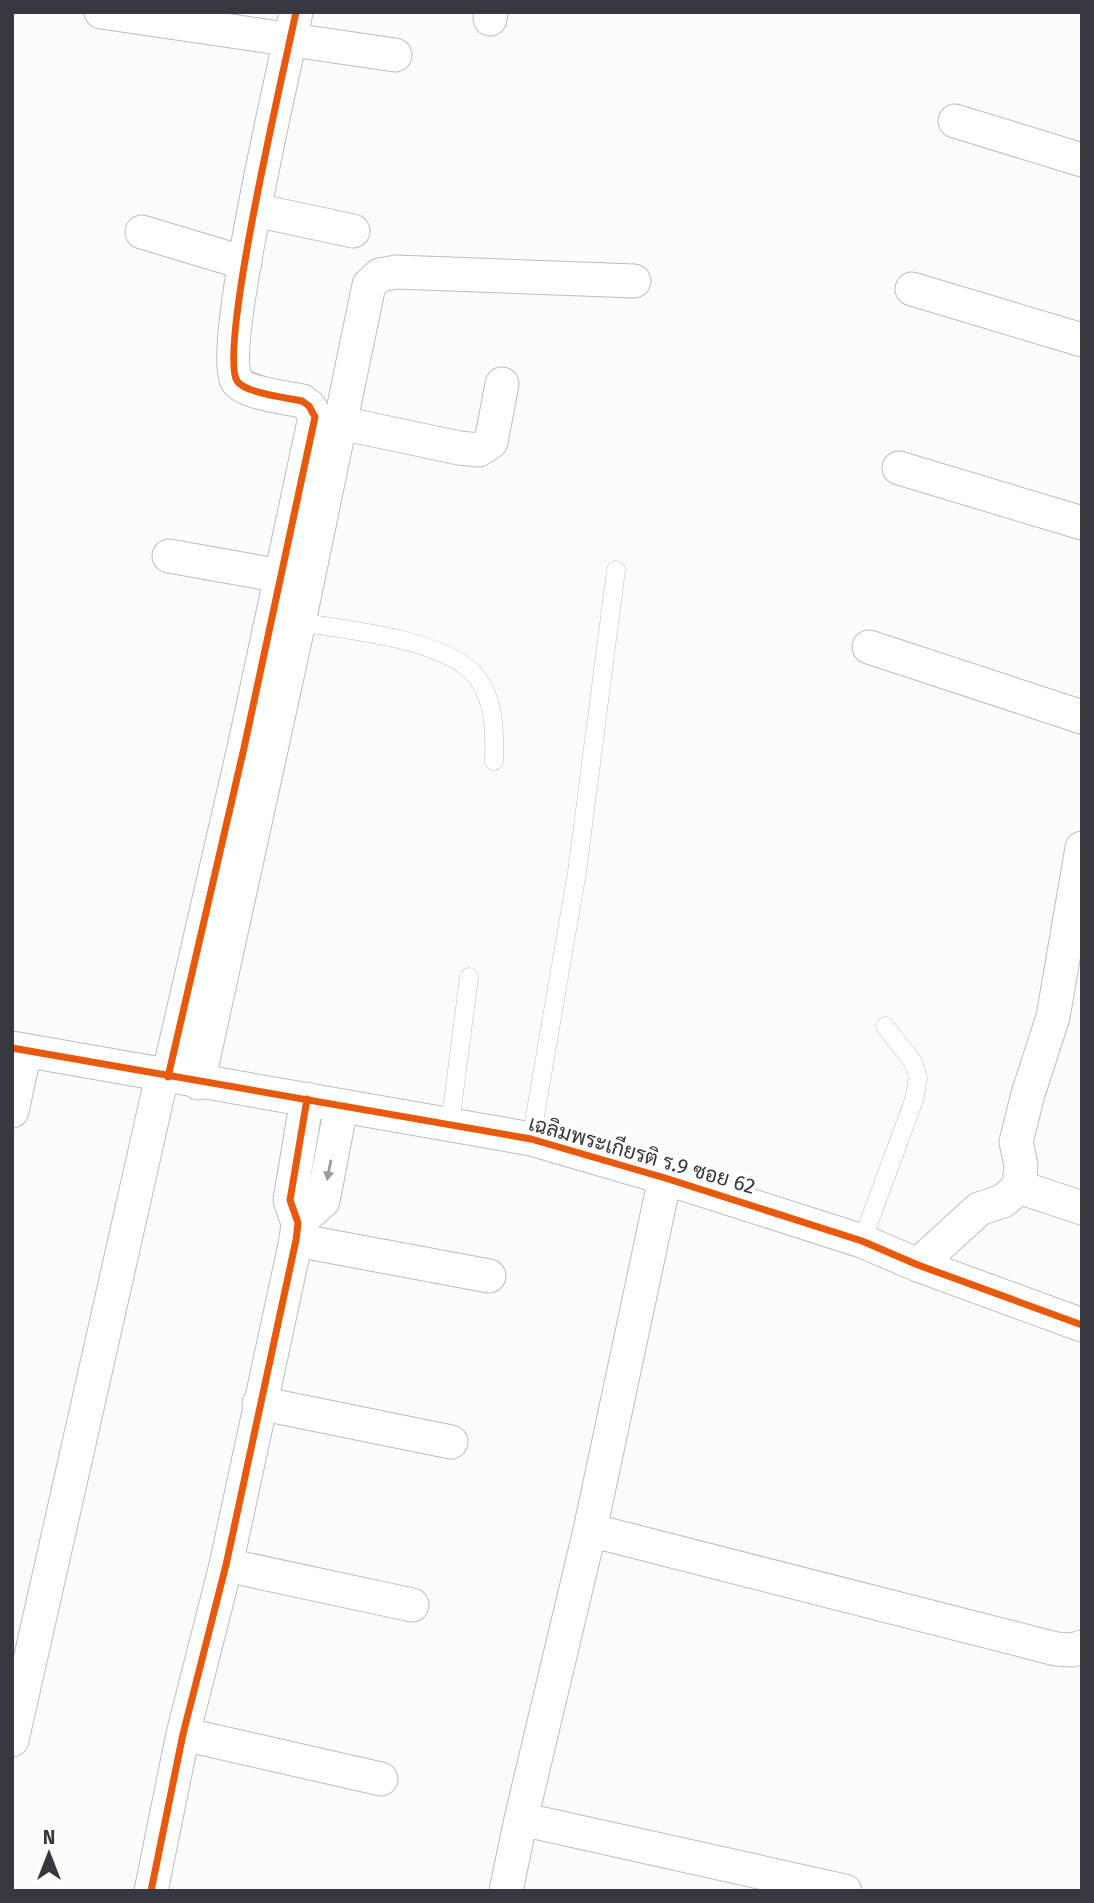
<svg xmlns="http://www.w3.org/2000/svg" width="1094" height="1903" font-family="'Fira Sans',Sarabun,sans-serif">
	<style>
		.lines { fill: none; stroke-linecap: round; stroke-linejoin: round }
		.service-casing { stroke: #bcbdc1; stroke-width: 19 }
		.minor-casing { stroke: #bcbdc1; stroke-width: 35 }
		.service { stroke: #feffff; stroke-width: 18 }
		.minor { stroke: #feffff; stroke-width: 33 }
		.cycleway-casing { stroke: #fff; stroke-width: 11 }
		.cycleway { stroke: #e8590c; stroke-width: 7 }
		.oneway { fill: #9a9c9f }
		.labels { text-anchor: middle; stroke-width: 7; stroke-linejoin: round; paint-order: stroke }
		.street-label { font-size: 21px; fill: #36383f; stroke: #fff }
	</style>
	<rect width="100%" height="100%" fill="#fbfcfd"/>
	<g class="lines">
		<defs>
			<path id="service" d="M299,622c46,8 136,16 171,48 25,23 25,61 24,91
				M450,1125l19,-148
				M531,1139l46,-267 39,-302
				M862,1241l52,-141 4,-22 -5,-16 -28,-36"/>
			<path id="minor" d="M101,12l294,43
				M490,19l1,-7
				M955,121l127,39
				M255,210l98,21
				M142,232l103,31
				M912,289l170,51
				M341,423l118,25 20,2 12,-8 11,-58
				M899,468l183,55
				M169,556l112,20
				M869,647l213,70
				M1082,848l-29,169 -25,77 -12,48 5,23 -2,22 63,21
				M12,1048l519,91 134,39 197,63 56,24 164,60
				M168,1077l76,-329 71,-331 -6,-11 -7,-5c-15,-3 -57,-8 -65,-20 -19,-32 48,-316 59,-369
				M198,1083l101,-461 70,-337 11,-10 16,-3 238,9
				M12,1111l13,-60
				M298,1223l25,-22 18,-94
				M296,1240l193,36
				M918,1265l61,-56 24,-8 16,-14
				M259,1403l192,39
				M590,1530l466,119 17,1 9,-3
				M226,1565l186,40
				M183,1734l198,45
				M12,1740l150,-664
				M521,1819l324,72
				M151,1891l32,-157 43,-169 70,-325 2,-17 -8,-23 17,-101
				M506,1891l15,-72 69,-289 75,-352"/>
		</defs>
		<!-- service casing -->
		<use href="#service" class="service-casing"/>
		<!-- minor casing -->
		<use href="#minor" class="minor-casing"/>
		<!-- service -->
		<use href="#service" class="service"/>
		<!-- minor -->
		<use href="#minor" class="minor"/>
		<defs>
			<path id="cycleway" d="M12,1048l519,91 134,39 197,63 56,24 164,60
				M168,1077l76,-329 71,-331 -6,-11 -7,-5c-15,-3 -57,-8 -65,-20 -19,-32 48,-316 59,-369
				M151,1891l32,-157 43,-169 70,-325 2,-17 -8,-23 17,-101"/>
		</defs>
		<!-- cycleway casing -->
		<use href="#cycleway" class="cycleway-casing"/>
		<!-- cycleway -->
		<use href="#cycleway" class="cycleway"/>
	</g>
	<!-- one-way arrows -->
	<defs><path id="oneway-solid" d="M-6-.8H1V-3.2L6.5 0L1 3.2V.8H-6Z" transform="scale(1.75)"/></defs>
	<use class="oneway" href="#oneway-solid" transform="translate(329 1170) rotate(101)"/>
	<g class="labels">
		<!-- street labels -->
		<g class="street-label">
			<text transform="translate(642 1155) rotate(16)" y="7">เฉลิมพระเกียรติ ร.9 ซอย 62</text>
		</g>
	</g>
	<!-- border -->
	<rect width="1094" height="1903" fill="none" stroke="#36383f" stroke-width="28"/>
	<!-- north arrow -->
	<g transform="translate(49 1854)" stroke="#ffffff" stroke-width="5" paint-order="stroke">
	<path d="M0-5L12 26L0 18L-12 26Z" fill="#36383f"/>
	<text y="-10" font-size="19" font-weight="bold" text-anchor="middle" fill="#36383f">N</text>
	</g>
</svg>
